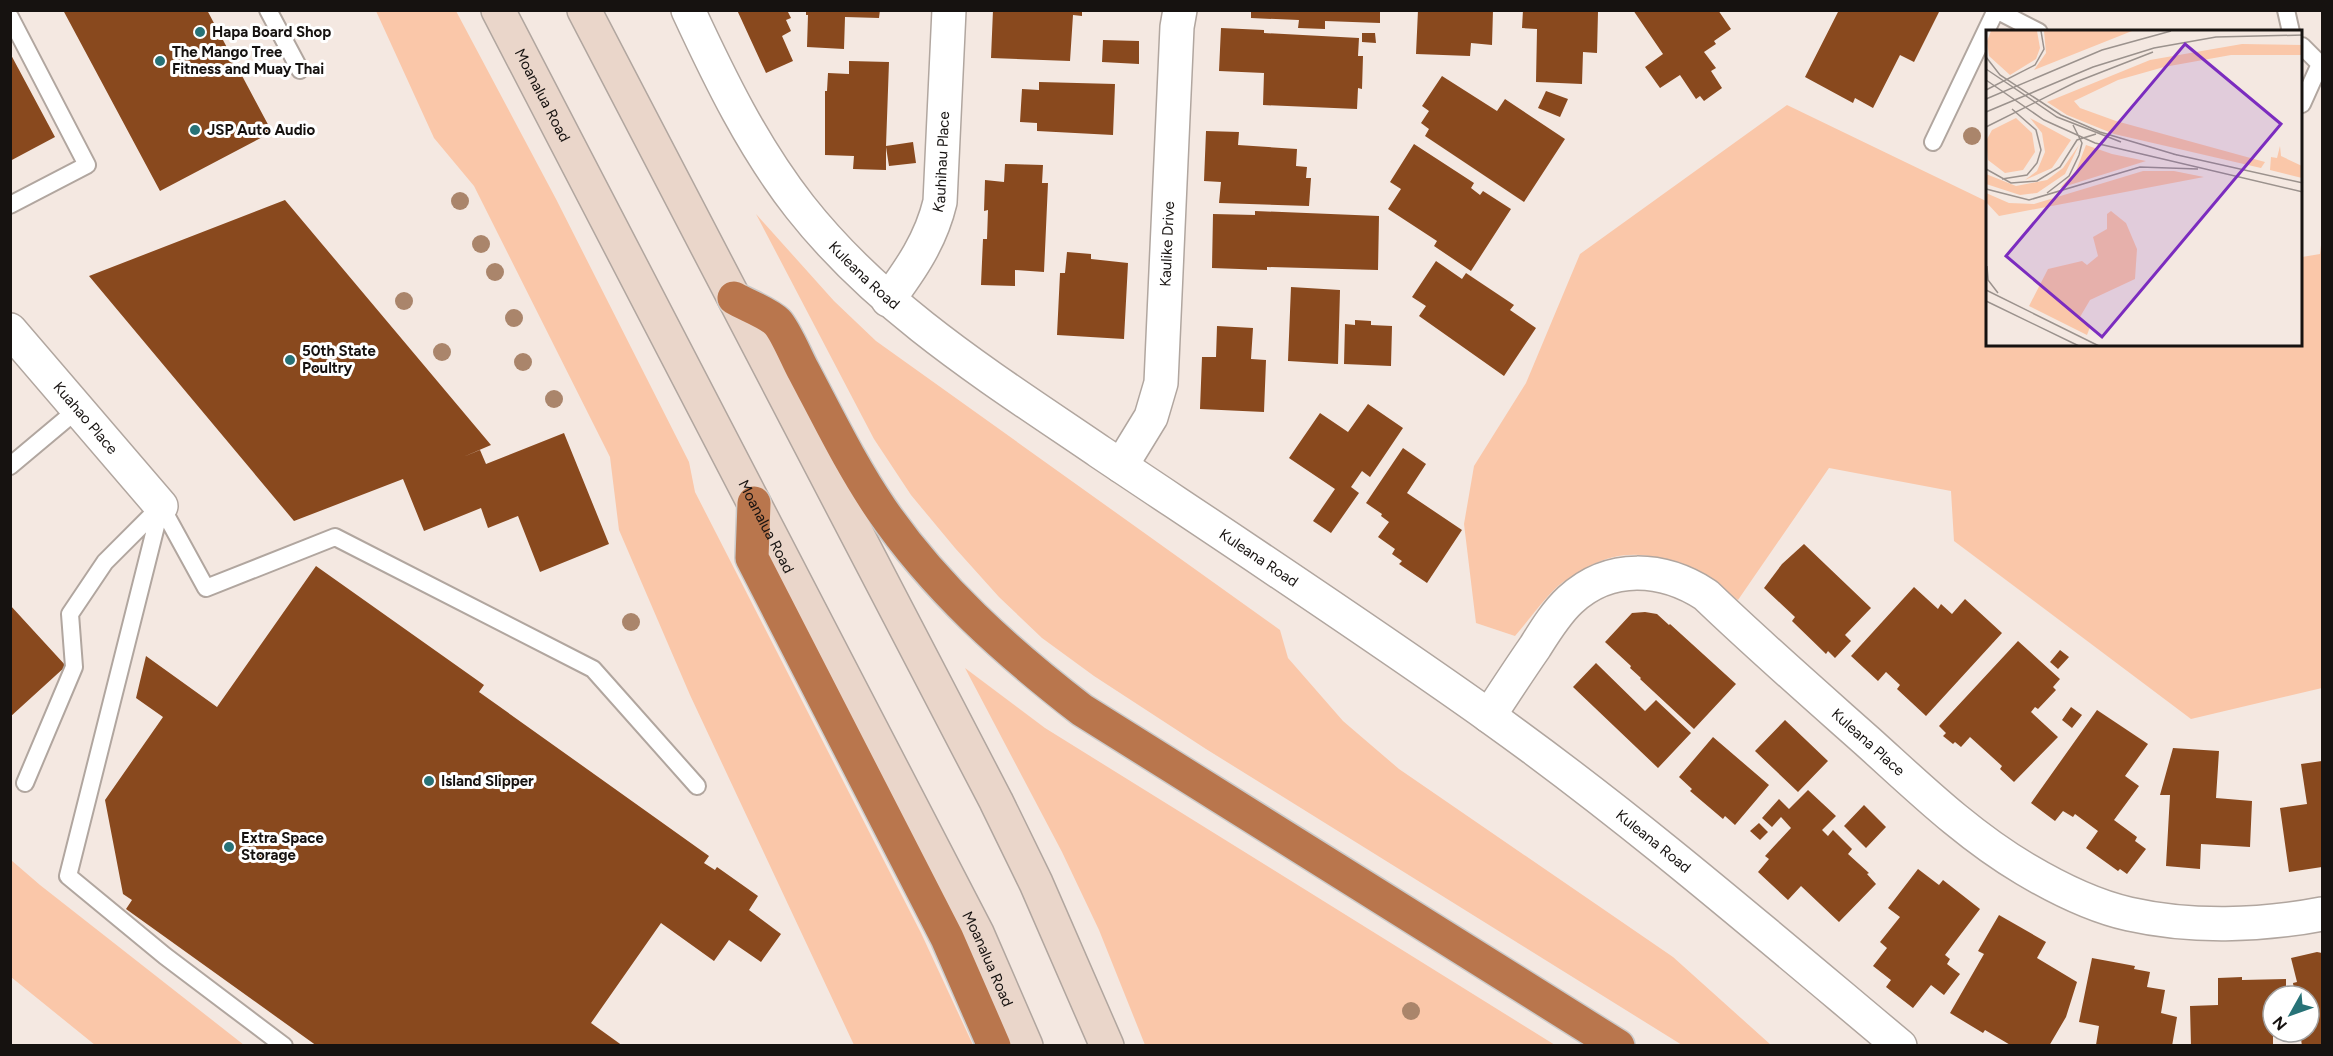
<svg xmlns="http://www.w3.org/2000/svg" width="2333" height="1056" font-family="Figtree,sans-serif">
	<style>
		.green { fill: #fac7a9 }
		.building { fill: #89491e }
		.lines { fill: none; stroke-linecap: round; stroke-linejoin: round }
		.service-casing { stroke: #b1a69f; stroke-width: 20 }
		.minor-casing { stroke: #b1a69f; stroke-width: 36 }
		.secondary-casing { stroke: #b1a69f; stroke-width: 36 }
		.motorway-casing { stroke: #cccbca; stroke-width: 36 }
		.service { stroke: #fff; stroke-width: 16 }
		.minor { stroke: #fff; stroke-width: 33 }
		.secondary { stroke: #ead6ca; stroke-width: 33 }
		.motorway { stroke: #b9764d; stroke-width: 33 }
		.tree { fill: #aa856b }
		.poi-dot { fill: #277277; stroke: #fff; stroke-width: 2 }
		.labels { text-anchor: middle; stroke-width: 6; stroke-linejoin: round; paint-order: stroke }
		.poi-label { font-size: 15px; font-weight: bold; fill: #161210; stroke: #fff; text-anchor: start }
		.street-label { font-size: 15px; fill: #161210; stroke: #fff }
		.inset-road { fill: none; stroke: #9b928d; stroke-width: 1.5 }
		.view { fill: #7b2cbf; fill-opacity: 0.15; stroke: #7b2cbf; stroke-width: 3 }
		.inset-edge { fill: none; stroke: #161210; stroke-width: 3 }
	</style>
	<rect width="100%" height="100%" fill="#f4e8e1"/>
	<!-- green -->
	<path class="green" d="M376,11h80l100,188 133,263 6,30 226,441 52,112h-119l-164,-350 -71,-165 -9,-73 -136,-271 -40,-48z
		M1787,105l201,97v143h314v-88l18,-3 2,-18v452l-131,31 -237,-178 -3,-50 -122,-23 -91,132c-51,-37 -103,-66 -162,-26 -6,4 -14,8 -19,13 -15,14 -28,33 -42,49l-39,-13 -12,-99 10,-58 52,-83 54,-129z
		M756,214l78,87 42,40 404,289 8,28 55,63 56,48 274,188 98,88h-89l-476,-296 -112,-73 -52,-38 -43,-41 -44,-49 -44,-53 -37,-56z
		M965,668l80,60 510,317h-410l-46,-115 -37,-78z
		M11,860l29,25 204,160h-149l-84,-68z"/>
	<!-- building -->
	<path class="building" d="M63,10h144l65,122 -112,59z
		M737,10h50l4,8 -5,2 5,11 -9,5 11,25 -27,12z
		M806,10h74l-1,8 -34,-1 -1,32 -37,-2 1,-32h-2z
		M993,10h89v6l-9,-1 -3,46 -79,-3z
		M1251,10h129v13l-55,-2v8l-27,-1 1,-8 -48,-2z
		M1418,10h75l-1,35 -21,-2 -1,13 -54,-2z
		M1523,10l75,2 -1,41 -14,-1 -1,32 -46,-2 1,-53 -15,-1z
		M1633,10h85l13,19 -17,12 2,3 -12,8 12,16 -5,3 11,17 -18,13 -4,-5 -4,3 -16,-24 -20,13 -15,-21 18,-13z
		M1839,10h101l-26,52 -14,-7 -27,53 -18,-10 -2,5 -48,-26z
		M1221,28l43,2v3l95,5 -1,18h5l-1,33 -4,-1 -1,21 -94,-4 1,-32 -45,-2z
		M1362,33h13l1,10 -14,-1z
		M1103,40l36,1v23l-37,-2z
		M10,53l45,84 -45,24z
		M849,61l40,1 -3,84 27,-4 3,21 -27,3 -3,-19v23l-33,-1 1,-13 -29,-1v-64h2l1,-18 21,1z
		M1442,76l55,35 8,-12 60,40 -41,63 -99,-66 4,-7 -8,-6 8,-12 -7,-5z
		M1039,82l76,2 -2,51 -76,-4v-8l-17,-1 2,-33 17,1z
		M1546,91l22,8 -8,18 -22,-9z
		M1206,131l33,1 -1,13 59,4 -1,17 11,1 -1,11h5l-2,28 -90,-3 2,-21 -17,-1z
		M1414,144l60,39 -3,5 9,7 3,-4 28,18 -40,62 -37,-25 3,-5 -49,-32 13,-20 -11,-7z
		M1005,164l38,1 -1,18h6l-4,89 -29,-2v16l-34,-1 2,-46h4l1,-29 -4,1 1,-31 19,2z
		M285,200l206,245 -28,12 17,-7 6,14 78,-31 45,111 -69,28 -22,-56 -30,12 -7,-20 -57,23 -21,-52 -109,42 -205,-245z
		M1255,211l124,5 -1,54 -111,-3v3l-55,-2 1,-54 42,1z
		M1067,252l24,2v5l37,4 -4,76 -67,-4 3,-62h5z
		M1436,261l26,18 4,-6 48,32 -4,5 26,18 -32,48 -85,-60 7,-10 -14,-9z
		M1291,287l49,3 -2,74 -50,-3z
		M1355,320l16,1v4l21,1 -1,40 -47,-2 1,-40 10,1z
		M1217,326l36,2 -2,31 15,1 -2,52 -64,-3 2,-52h14z
		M1368,404l35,24 -33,49 -8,-6 -11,16 8,6 -28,40 -18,-12 22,-32 -46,-31 31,-45 28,19z
		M1403,448l23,16 -19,29 55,37 -35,53 -28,-19 3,-3 -10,-7 3,-5 -17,-12 11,-15 -8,-6 1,-2 -16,-11z
		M1804,544l67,64 -26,27 6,6 -16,17 -7,-7 -2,3 -34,-33 3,-4 -31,-29 18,-24z
		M316,566l168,119 -5,7 230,164 -5,7 11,7 2,-3 41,29 -9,14 32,24 -20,28 -32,-22 -15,21 -53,-38 -70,100 32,23h-306l-191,-137 6,-9 -9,-6 -18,-94 58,-83 -27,-19 10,-42 71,51z
		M1914,587l24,22 3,-5 11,10 13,-15 37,34 -76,83 -29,-27 3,-4 -14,-13 -8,9 -27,-25z
		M10,605l56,61 -56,51z
		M1645,612l12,2 12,11 1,-1 66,60 -42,45 -54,-50 1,-1 -11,-10 1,-2 -26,-24 27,-29z
		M2018,641l42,38 -7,8 3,3 -18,19 -3,-2 -4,5 27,25 -44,45 -14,-13 2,-3 -32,-29 -9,10 -6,-5 -2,2 -10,-8 3,-3 -7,-7z
		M2060,650l9,7 -11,12 -8,-7z
		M1596,663l49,48 11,-11 35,33 -33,35 -85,-81z
		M2071,707l11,8 -10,13 -10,-8z
		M2097,710l51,34 -23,32 14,10 -25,34 23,17 -2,4 11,8 -19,25 -7,-5 -2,2 -32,-23 12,-17 -23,-17 -2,3 -10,-6 -8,10 -24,-18z
		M1785,720l43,41 -30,31 -43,-41z
		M1713,737l56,48 -34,40 -10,-9 -2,3 -33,-28 2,-2 -13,-12z
		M2173,748l46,3 -3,47 36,3 -2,46 -49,-3 -1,25 -34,-3 4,-71h-10z
		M2322,761v106l-33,5 -9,-64 27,-4 -6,-40z
		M1808,790l28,26 -14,14 6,6 5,-6 19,19 -4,5 21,19 -2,1 9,10 -37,38 -38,-36 -13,14 -30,-28 11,-13 -4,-3 26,-28 -10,-11 -9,10 -10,-9 17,-19 10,10z
		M1864,805l22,22 -20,21 -22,-22z
		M1759,823l9,9 -8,8 -10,-9z
		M1918,869l21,16 4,-5 37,29 -35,46 5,4 -3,5 13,10 -16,21 -13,-10 -18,23 -27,-21 5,-7 -18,-14 14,-18 -7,-6 20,-25 -12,-9z
		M1999,915l47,27 -9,16 40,24 -11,35 -17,29h-37l-27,-16 -2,3 -33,-20 34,-59 -6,-3z
		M2317,952l5,1v93h-20l-2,-14h9v-36h-14l-2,-13 4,-1 -6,-24z
		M2092,958l43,8 -1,3 16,3 -3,15 18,3 -4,23 16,4 -5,29 -76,-1 3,-19 -20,-4z
		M2242,977v3l44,-1v17h-13v50h-82l-1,-40 28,-1v-27z"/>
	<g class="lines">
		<defs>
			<path id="service" d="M268,10l32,60
				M1996,10l43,22
				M2286,10l5,22
				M10,17l77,148 -77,40
				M2302,46l18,18
				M2302,104l18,-40
				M1933,142l63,-132
				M10,466l68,-57
				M161,506l45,82 129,-51 258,132 104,117
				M161,506l-93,370 97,80 119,90
				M25,783l49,-116 -4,-53 35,-52 55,-55"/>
			<g id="minor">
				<path id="s1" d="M688,10c32,69 65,137 112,197 81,103 193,172 300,245 130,87 261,173 389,264 143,102 276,217 411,330"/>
				<path id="s2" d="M888,300c23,-31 43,-60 52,-98l9,-192"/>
				<path id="s3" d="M10,330l151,176"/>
				<path id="s4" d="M1121,466l30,-49 10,-34 16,-356 3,-17"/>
				<path id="s5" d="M1489,716c15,-23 30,-46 46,-69 10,-16 21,-34 35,-47 40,-37 93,-33 136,-5 52,50 107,98 161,146 50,45 100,94 158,128 32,19 68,37 104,45 62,14 131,12 193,0"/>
			</g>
			<g id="secondary">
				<path id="s6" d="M498,10l479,923 49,113"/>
				<path d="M584,10l412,791 40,82 71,163"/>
			</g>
			<path id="motorway" d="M734,298c12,7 34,15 43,24 8,8 20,37 26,48 25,47 48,95 78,139 54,79 126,143 201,201l536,336
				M754,503l-2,55 195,380 47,108"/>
		</defs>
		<!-- service casing -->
		<use href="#service" class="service-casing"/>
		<!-- minor casing -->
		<use href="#minor" class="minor-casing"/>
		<!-- secondary casing -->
		<use href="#secondary" class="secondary-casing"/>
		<!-- motorway casing -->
		<use href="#motorway" class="motorway-casing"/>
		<!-- service -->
		<use href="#service" class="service"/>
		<!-- minor -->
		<use href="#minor" class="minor"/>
		<!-- secondary -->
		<use href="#secondary" class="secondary"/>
		<!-- motorway -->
		<use href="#motorway" class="motorway"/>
	</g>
	<!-- trees -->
	<g class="tree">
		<circle cx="1972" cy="136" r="9"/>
		<circle cx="460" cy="201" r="9"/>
		<circle cx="481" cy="244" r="9"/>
		<circle cx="495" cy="272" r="9"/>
		<circle cx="404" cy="301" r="9"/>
		<circle cx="514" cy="318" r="9"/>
		<circle cx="442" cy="352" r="9"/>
		<circle cx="523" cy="362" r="9"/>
		<circle cx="554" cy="399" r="9"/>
		<circle cx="631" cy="622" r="9"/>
		<circle cx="1411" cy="1011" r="9"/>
	</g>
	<!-- markers -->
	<g class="poi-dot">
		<circle cx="200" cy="32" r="6"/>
		<circle cx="160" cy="61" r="6"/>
		<circle cx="195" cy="130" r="6"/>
		<circle cx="290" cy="360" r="6"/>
		<circle cx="429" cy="781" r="6"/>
		<circle cx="229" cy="847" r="6"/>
	</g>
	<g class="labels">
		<!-- poi labels -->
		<g class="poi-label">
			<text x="212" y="37">Hapa Board Shop</text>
			<text x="172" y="57">The Mango Tree<tspan x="172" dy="17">Fitness and Muay Thai</tspan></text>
			<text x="207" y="135">JSP Auto Audio</text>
			<text x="302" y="356">50th State<tspan x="302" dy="17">Poultry</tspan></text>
			<text x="441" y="786">Island Slipper</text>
			<text x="241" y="843">Extra Space<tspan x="241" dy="17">Storage</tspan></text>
		</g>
		<!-- street labels -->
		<g class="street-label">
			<text dy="5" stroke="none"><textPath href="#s6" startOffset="96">Moanalua Road</textPath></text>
			<text dy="5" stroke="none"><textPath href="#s2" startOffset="152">Kauhihau Place</textPath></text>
			<text dy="5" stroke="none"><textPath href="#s4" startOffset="232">Kaulike Drive</textPath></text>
			<text dy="5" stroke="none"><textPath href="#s1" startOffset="321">Kuleana Road</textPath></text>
			<text dy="5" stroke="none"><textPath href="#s3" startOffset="116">Kuahao Place</textPath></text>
			<text dy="5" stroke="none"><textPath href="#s6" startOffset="582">Moanalua Road</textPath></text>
			<text dy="5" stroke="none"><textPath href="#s1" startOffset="807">Kuleana Road</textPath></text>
			<text dy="5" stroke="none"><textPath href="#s5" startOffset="508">Kuleana Place</textPath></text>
			<text dy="5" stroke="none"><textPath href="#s1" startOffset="1293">Kuleana Road</textPath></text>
			<text dy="5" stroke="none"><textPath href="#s6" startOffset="1068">Moanalua Road</textPath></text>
		</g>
	</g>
	<!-- overview -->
	<g transform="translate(1986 30)">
		<rect width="316" height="316" fill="#f4e8e1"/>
		<path d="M5,1h46l3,17 -4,11 -26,16 -21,-19 -2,-15zM58,1h88l-98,39 12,-17zM256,14l60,1v10h-71l-67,12 -46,13 -44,21 6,7 36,13 149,41 -4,6 -147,-34 -47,-19 -20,-13 103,-42zM30,88l16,15 3,19 -12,18 -18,3 -17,-13 -2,-19 6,-11zM44,88l41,22 -19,28 -27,12 12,-9 8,-19 -3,-19zM93,115l-14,29 -28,19 -17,2 -34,-11v-10l30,12 31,-6 16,-12zM100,115l26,9 34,7 -86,27 16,-17zM294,116l1,10 21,10v12l-32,-8 1,-13 6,1zM157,141h31l30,6 -205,39 -13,-14v-9l23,10 25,1zM125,181l15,12 11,26 -2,30 -45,21 -10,17 10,10 -3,8 -58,-29 19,-37 34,-8 5,4 11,-9 -5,-19 14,-8v-15z" fill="#fac7a9"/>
		<path class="inset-road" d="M0,27l14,18 61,40 39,17 77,23M0,39l71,48 64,25M0,50l58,40 51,23 208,49M0,60l49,-25 9,-16 -3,-18M0,69l116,-49 69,-19M0,82l107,-45 61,-19 62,-11 87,-2M0,97l90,-45 77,-30M187,124l130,29M0,139l25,14 26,-2 23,-14 17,-27 19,-6M16,149l25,-4 10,-12 4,-13 -5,-20 -24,-21M0,159l43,11 111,-33 58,2M61,163l22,-17 10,-21 3,-12 -9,-18M1,236l1,14 10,13M0,260l113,56M0,271l93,45"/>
		<path class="view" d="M199,14l96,80 -179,213 -96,-81z"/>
		<rect width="316" height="316" class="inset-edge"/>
	</g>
	<!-- border -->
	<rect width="2333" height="1056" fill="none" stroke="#161210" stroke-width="24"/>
	<!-- north arrow -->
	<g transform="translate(2291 1014) rotate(230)"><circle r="28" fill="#ffffff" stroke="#a2a09f" stroke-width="1.5"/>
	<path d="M0-4.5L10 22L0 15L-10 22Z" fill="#277277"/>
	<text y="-9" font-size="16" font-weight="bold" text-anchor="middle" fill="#161210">N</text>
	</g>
</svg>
